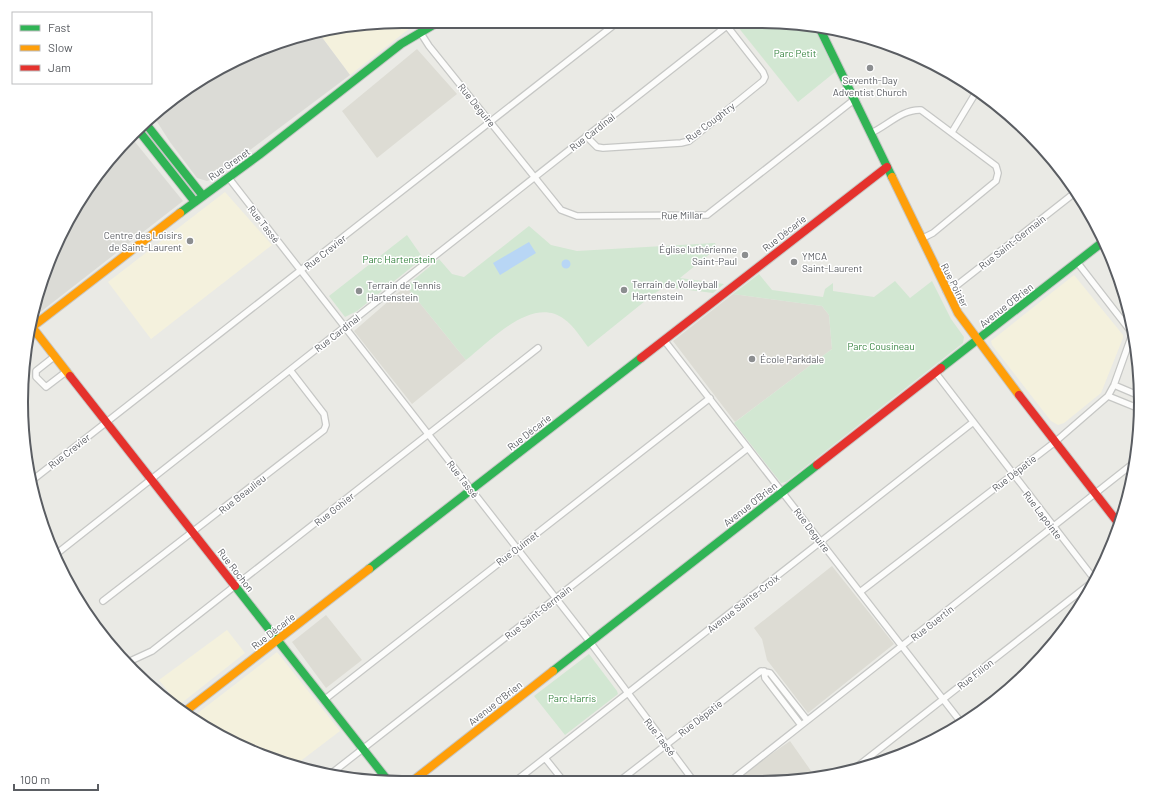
<svg xmlns="http://www.w3.org/2000/svg" width="1162" height="804" font-family="Barlow,sans-serif">
	<style>
		.commercial { fill: #f4f1dd }
		.industrial { fill: #dbdbd6 }
		.education { fill: #dddcd4 }
		.green { fill: #d2e7d2 }
		.water { fill: #b8d6f5 }
		.lines { fill: none; stroke-linecap: round; stroke-linejoin: round }
		.street-casing { stroke: #c6c7c5; stroke-width: 8 }
		.fast-casing { stroke: #c7c7c6; stroke-width: 10 }
		.slow-casing { stroke: #c7c7c6; stroke-width: 10 }
		.jam-casing { stroke: #c7c7c6; stroke-width: 10 }
		.street { stroke: #fcfcfb; stroke-width: 5.5 }
		.fast { stroke: #30b455; stroke-width: 8 }
		.slow { stroke: #ff9f0a; stroke-width: 8 }
		.jam { stroke: #e5322d; stroke-width: 8 }
		.poi-dot { fill: #8c8e90; stroke: #fff; stroke-width: 1.5 }
		.labels { text-anchor: middle; stroke-width: 3; stroke-linejoin: round; paint-order: stroke }
		.park-label { font-size: 10px; fill: #388441; stroke: #fff }
		.poi-label { font-size: 10px; fill: #5a5d62; stroke: #fff; text-anchor: start }
		.street-label { font-size: 10px; fill: #5a5d62; stroke: #fff }
		.rim { fill: none; stroke: #5a5d62; stroke-width: 2 }
	</style>
	<rect width="100%" height="100%" fill="#eaeae5"/>
	<!-- commercial -->
	<path class="commercial" d="M402,21h17l-69,54 -32,-43z
		M225,192l47,53 -121,94 -43,-57z
		M1074,275l49,60v3l-22,55 -37,30 -6,2 -7,-4 -59,-76 -1,-4z
		M227,630l18,23 -66,52 -20,-25z
		M277,652l63,79 -46,35 -38,-12 -66,-35z"/>
	<!-- industrial -->
	<path class="industrial" d="M318,32l32,43 -140,105 -3,1 -10,-3 -27,-36 -16,-25 37,-32 112,-51z
		M131,137l52,64 -149,116 16,-61 65,-105z"/>
	<!-- education -->
	<path class="education" d="M417,49l40,45 -80,64 -35,-47z
		M406,286l60,74 -54,44 -58,-73z
		M733,294l89,12 7,9 3,34 -97,73 -62,-81z
		M832,566l62,78 -86,69 -41,-53 -5,-21 -8,-11z
		M326,615l36,45 -36,28 -34,-46z
		M790,741l26,37 -56,5h-30z"/>
	<!-- green -->
	<path class="green" d="M742,21l71,5 22,46 -37,30 -60,-75z
		M529,226l22,19 26,6 138,-8 2,5 -37,30 44,6 -11,9 -48,-6 -10,6 -67,54c-7,-9 -14,-21 -24,-28 -32,-24 -75,23 -98,41l-60,-74 33,-27 13,15 12,3z
		M407,235l16,23 -66,53 -12,6 -16,-21z
		M759,274l13,16 51,7 2,-8 8,-6v8l41,6 21,-16 15,17 22,-17 19,38 13,18 -1,6 -177,139 -5,1 -47,-60 98,-74 -3,-34 -7,-9 -89,-12z
		M589,654l28,37 1,3 -53,41 -31,-39z"/>
	<!-- water -->
	<path class="water" d="M529,242l7,11 -36,22 -7,-12z
		M561.5 264a4.5 4.5 0 1 1 9 0a4.5 4.5 0 1 1-9 0Z"/>
	<g class="lines">
		<defs>
			<path id="street" d="M420,32l9,14 132,164 16,6 130,-1 148,-116
				M952,132l23,-38
				M871,133c16,-7 31,-24 50,-23l75,56 2,7 -2,8 -63,52 -12,6
				M586,136l11,11 6,1 78,-5 8,-2 74,-60 2,-4 -2,-5 -36,-46
				M228,177l362,465 105,141
				M1077,262l55,71
				M946,291l10,-5 121,-95
				M664,340l296,381
				M55,356l-19,15v6l10,10 21,-16
				M935,372l160,208
				M1114,385l26,11
				M1108,396l32,13
				M30,482l589,-461
				M55,555l678,-534
				M860,592l195,-150 53,-46 6,-11 20,-56
				M103,601l221,-171 2,-5 -2,-11 -34,-44
				M126,663l26,-12 386,-303
				M764,671l1,7 36,47
				M324,700l386,-302
				M545,758l20,25
				M854,769l241,-189
				M328,776l420,-328
				M513,783l459,-360
				M617,783l144,-112 9,2 37,47
				M728,783l407,-321"/>
			<path id="fast" d="M819,27l73,150
				M146,124l57,72
				M139,131l56,71
				M180,213l79,-58 142,-111 39,-23
				M941,368l163,-127
				M369,569l272,-211
				M235,586l154,196
				M553,671l264,-206"/>
			<path id="slow" d="M892,177l66,136 61,82
				M70,376l-38,-49 148,-114
				M183,713l186,-144
				M410,783l143,-112"/>
			<path id="jam" d="M641,358l246,-191
				M70,376l165,210
				M1019,395l100,129
				M817,465l124,-97"/>
		</defs>
		<!-- street casing -->
		<use href="#street" class="street-casing"/>
		<!-- fast casing -->
		<use href="#fast" class="fast-casing"/>
		<!-- slow casing -->
		<use href="#slow" class="slow-casing"/>
		<!-- jam casing -->
		<use href="#jam" class="jam-casing"/>
		<!-- street -->
		<use href="#street" class="street"/>
		<!-- fast -->
		<use href="#fast" class="fast"/>
		<!-- slow -->
		<use href="#slow" class="slow"/>
		<!-- jam -->
		<use href="#jam" class="jam"/>
	</g>
	<!-- markers -->
	<g class="poi-dot">
		<circle cx="870" cy="68" r="4"/>
		<circle cx="190" cy="241" r="4"/>
		<circle cx="745" cy="255" r="4"/>
		<circle cx="794" cy="262" r="4"/>
		<circle cx="624" cy="290" r="4"/>
		<circle cx="359" cy="291" r="4"/>
		<circle cx="752" cy="359" r="4"/>
	</g>
	<g class="labels">
		<!-- park labels -->
		<g class="park-label">
			<text x="795" y="57">Parc Petit</text>
			<text x="399" y="263">Parc Hartenstein</text>
			<text x="881" y="350">Parc Cousineau</text>
			<text x="572" y="702">Parc Harris</text>
		</g>
		<!-- poi labels -->
		<g class="poi-label">
			<text x="870" y="84" text-anchor="middle">Seventh-Day<tspan x="870" dy="12">Adventist Church</tspan></text>
			<text x="182" y="239" text-anchor="end">Centre des Loisirs<tspan x="182" dy="12">de Saint-Laurent</tspan></text>
			<text x="737" y="253" text-anchor="end">Église luthérienne<tspan x="737" dy="12">Saint-Paul</tspan></text>
			<text x="802" y="260">YMCA<tspan x="802" dy="12">Saint-Laurent</tspan></text>
			<text x="632" y="288">Terrain de Volleyball<tspan x="632" dy="12">Hartenstein</tspan></text>
			<text x="367" y="289">Terrain de Tennis<tspan x="367" dy="12">Hartenstein</tspan></text>
			<text x="760" y="363">École Parkdale</text>
		</g>
		<!-- street labels -->
		<g class="street-label">
			<text transform="translate(477 105) rotate(51)" y="4">Rue Deguire</text>
			<text transform="translate(710 122) rotate(-37)" y="4">Rue Coughtry</text>
			<text transform="translate(592 132) rotate(-38)" y="4">Rue Cardinal</text>
			<text transform="translate(229 164) rotate(-35)" y="4">Rue Grenet</text>
			<text transform="translate(682 215) rotate(-1)" y="4">Rue Millar</text>
			<text transform="translate(264 224) rotate(52)" y="4">Rue Tassé</text>
			<text transform="translate(784 233) rotate(-38)" y="4">Rue Décarie</text>
			<text transform="translate(1012 242) rotate(-38)" y="4">Rue Saint-Germain</text>
			<text transform="translate(325 252) rotate(-38)" y="4">Rue Crevier</text>
			<text transform="translate(955 285) rotate(63)" y="4">Rue Poirier</text>
			<text transform="translate(1006 305) rotate(-38)" y="4">Avenue O'Brien</text>
			<text transform="translate(337 333) rotate(-38)" y="4">Rue Cardinal</text>
			<text transform="translate(529 432) rotate(-38)" y="4">Rue Décarie</text>
			<text transform="translate(69 451) rotate(-38)" y="4">Rue Crevier</text>
			<text transform="translate(1014 473) rotate(-38)" y="4">Rue Dépatie</text>
			<text transform="translate(463 479) rotate(52)" y="4">Rue Tassé</text>
			<text transform="translate(242 494) rotate(-38)" y="4">Rue Beaulieu</text>
			<text transform="translate(750 504) rotate(-38)" y="4">Avenue O'Brien</text>
			<text transform="translate(334 509) rotate(-38)" y="4">Rue Gohier</text>
			<text transform="translate(1043 515) rotate(53)" y="4">Rue Lapointe</text>
			<text transform="translate(812 530) rotate(53)" y="4">Rue Deguire</text>
			<text transform="translate(517 548) rotate(-37)" y="4">Rue Ouimet</text>
			<text transform="translate(236 570) rotate(52)" y="4">Rue Rochon</text>
			<text transform="translate(743 603) rotate(-38)" y="4">Avenue Sainte-Croix</text>
			<text transform="translate(538 612) rotate(-38)" y="4">Rue Saint-Germain</text>
			<text transform="translate(932 623) rotate(-38)" y="4">Rue Guertin</text>
			<text transform="translate(273 631) rotate(-38)" y="4">Rue Décarie</text>
			<text transform="translate(975 674) rotate(-38)" y="4">Rue Filion</text>
			<text transform="translate(495 703) rotate(-38)" y="4">Avenue O'Brien</text>
			<text transform="translate(700 718) rotate(-38)" y="4">Rue Dépatie</text>
			<text transform="translate(660 737) rotate(53)" y="4">Rue Tassé</text>
		</g>
	</g>
	<!-- crop -->
	<path d="M0 0H1162V804H0ZM402 28H760A374 374 0 0 1 1134 402V402A374 374 0 0 1 760 776H402A374 374 0 0 1 28 402V402A374 374 0 0 1 402 28Z" fill="#fff" fill-rule="evenodd"/>
	<path class="rim" d="M402 28H760A374 374 0 0 1 1134 402V402A374 374 0 0 1 760 776H402A374 374 0 0 1 28 402V402A374 374 0 0 1 402 28Z"/>
	<!-- legend -->
	<rect x="12" y="12" width="140" height="72" fill="#ffffff" stroke="#bdbec0"/>
	<rect x="20" y="25" width="20" height="6" fill="#30b455" stroke="#bdbec0"/>
	<text x="48" y="32" font-size="12" fill="#5a5d62">Fast</text>
	<rect x="20" y="45" width="20" height="6" fill="#ff9f0a" stroke="#bdbec0"/>
	<text x="48" y="52" font-size="12" fill="#5a5d62">Slow</text>
	<rect x="20" y="65" width="20" height="6" fill="#e5322d" stroke="#bdbec0"/>
	<text x="48" y="72" font-size="12" fill="#5a5d62">Jam</text>
	<!-- scale -->
	<path d="M14 784v6h84v-6" fill="none" stroke="#5a5d62" stroke-width="2"/>
	<text x="20" y="784" font-size="12" fill="#5a5d62" stroke="#ffffff" stroke-width="3" paint-order="stroke">100 m</text>
</svg>
